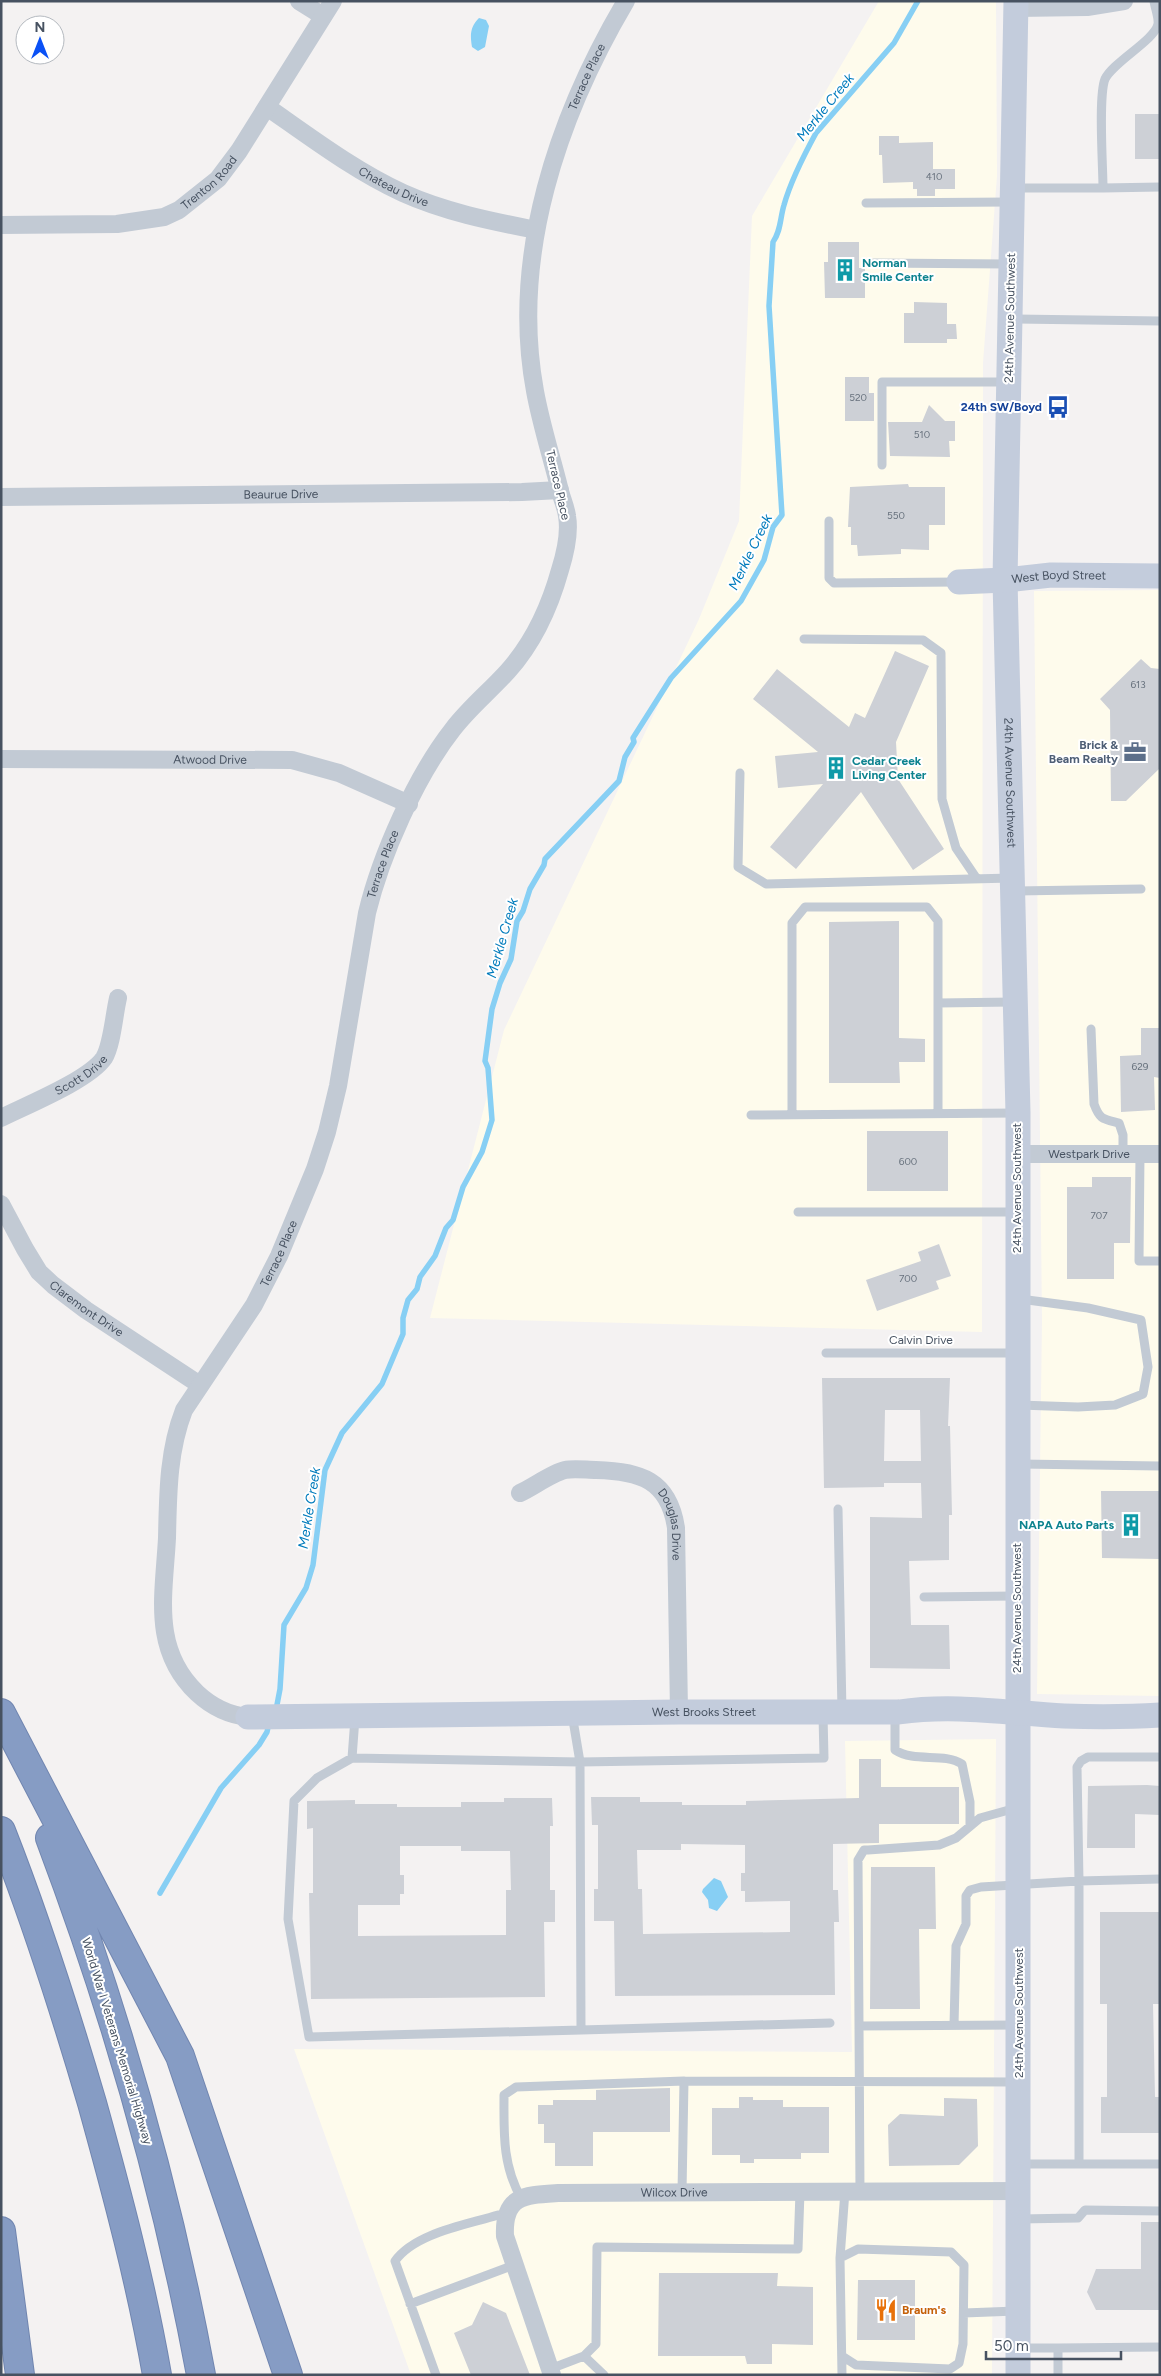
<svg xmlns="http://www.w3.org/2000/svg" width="1161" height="2376" font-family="Figtree,sans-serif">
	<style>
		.commercial { fill: #fefbec }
		.water { fill: #87cff4 }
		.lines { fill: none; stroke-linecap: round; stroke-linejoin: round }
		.stream { stroke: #87cff4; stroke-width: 5.5 }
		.building { fill: #cdd0d6; fill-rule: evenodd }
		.highway-casing { stroke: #7186b0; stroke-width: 30 }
		.lane { stroke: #c2cad4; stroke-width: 9 }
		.street { stroke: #c2cad4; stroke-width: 18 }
		.secondary { stroke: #c3ccdc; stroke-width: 25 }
		.highway { stroke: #869cc4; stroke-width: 28 }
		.labels { text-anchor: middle; stroke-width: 4; stroke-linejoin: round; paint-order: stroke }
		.number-label { font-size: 10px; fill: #68727e }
		.street-label { font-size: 12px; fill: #475261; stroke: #fff }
		.culture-label { font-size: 12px; font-weight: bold; fill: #0d838f; stroke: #fff; text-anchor: start }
		.transit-label { font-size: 12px; font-weight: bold; fill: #164399; stroke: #fff; text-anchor: end }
		.service-label { font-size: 12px; font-weight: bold; fill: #4e5e75; stroke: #fff; text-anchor: end }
		.food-label { font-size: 12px; font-weight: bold; fill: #c56008; stroke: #fff; text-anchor: start }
		.water-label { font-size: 14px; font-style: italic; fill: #007bbc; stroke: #fff }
	</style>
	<rect width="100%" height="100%" fill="#f4f2f2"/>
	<!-- commercial -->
	<path class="commercial" d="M879,1h117l1,175 -14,187 -1,969 -552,-14 74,-288 195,-411 40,-98 13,-305z
		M1160,590v1106l-123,-2 5,-374 -8,-729z
		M996,1739l-4,636h-581l-117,-326 558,3 -7,-311z"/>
	<!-- water -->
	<path class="water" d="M479,18l7,2 3,6 -4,21 -7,4 -6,-4c-2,-12 -2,-20 7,-29z
		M714,1878l7,3 7,16 -11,14 -8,-3 -1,-8 -6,-8 1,-3z"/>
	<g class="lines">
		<!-- stream -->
		<path class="stream" d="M276,1710l4,-21 4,-64 22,-37 7,-23 12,-95 17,-37 40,-49 21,-50v-16l5,-18 9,-11 3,-12 15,-21 11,-28 7,-8 10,-33 19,-35 10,-32 -4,-52 -3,-7 7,-52 8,-26 11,-24 6,-38 6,-10 7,-22 14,-24 1,-6 74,-78 6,-24 9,-15 -1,-4 38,-60 70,-77 23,-41 9,-33 9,-12 -13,-209 4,-64c8,-11 7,-24 11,-37 7,-25 20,-50 32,-72l78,-90 24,-42
			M160,1893l61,-105 38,-43 8,-13 2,-9"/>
	</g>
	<!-- building -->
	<path class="building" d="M1135,114h25v45h-25z
		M879,136h20v7l34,-1v27h22v20h-20v7h-18v-7h-4v-7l-30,1 -1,-28h-3z
		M828,242h31v26h6v30h-40l-1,-36h4z
		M914,302l33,1v21h9l1,15h-10v4h-43v-30h10z
		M845,377h24v16h5v28h-29z
		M929,405l16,16h10v20h-6l1,16 -60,-1 -2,-34h34z
		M908,484l1,3h36v38h-16v25l-28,-1v5l-43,2 -1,-11h-6v-18h-3l2,-40z
		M895,651l34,15 -33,76 2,37 46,70 -31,21 -52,-78 -65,77 -26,-22 53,-63 -45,4 -3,-32 43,-4 -65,-53 24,-30 72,58 6,-14 10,5z
		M1141,659l10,9 9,1v99l-34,33h-15l-1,-91 -10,-11z
		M899,921v117l26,1v23h-26l1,21h-71v-161z
		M1141,1028h19v50l-6,-1 1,33 -34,2 -1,-56 21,-1z
		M867,1131h81v60h-81z
		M1092,1177h39l-1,66h-16v36h-47v-92h25z
		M939,1244l12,32 -15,5 3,8 -62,22 -11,-31 55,-19 -3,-9z
		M822,1378h128l-2,48h2l2,89h-3v45l-40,1 2,64h38l1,44 -80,-1v-151l52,1 -1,-35h-37v4l-60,1zM885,1410h35l1,51h-37z
		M1101,1491h59v68l-58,-1z
		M859,1759h22v28h78v37h-80v19l-46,1v46h5l1,32h-5l1,73 -220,1 -1,-75h-20v-32h4v-64h-6l-1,-28h49v5h42v3h64v-4l113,-3zM681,1844l64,1v28h-4v18h4v11l45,-1v31l-147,2 -1,-45h-4l-1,-39h44z
		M1147,1785l13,1v29l-25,-1v34h-48l1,-62z
		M504,1798h48l1,28h-3v64h5v32h-11l1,75 -234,2 -2,-106h4v-65l-6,1v-28l48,-1v4h42v3h64v-5h43zM400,1846h61v5h49l1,39h-5v45l-148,1v-31h42v-11h4v-19h-4z
		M871,1867h64l1,62h-17l1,80h-50z
		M1100,1912h60v92h-7l2,93h5v36h-59v-36h6v-93h-7z
		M670,2088v44h-77v34h-38v-23h-11v-19h-6v-19h15v-5h43v-10z
		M739,2097h14v3h30v7h46v46h-28v6h-47v4h-14v-8h-28v-47h27z
		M944,2098l33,1 1,47 -19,19 -70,1 -1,-41 12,-11 44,2z
		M1141,2222h19v88h-64l-9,-18 9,-23h45z
		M659,2273h119l-1,13 36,1v58l-41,-1v20h-25l-2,-8h-87z
		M858,2280h57v60h-58z
		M483,2302l23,11 24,62h-59l-17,-42 18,-8z"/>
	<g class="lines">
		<defs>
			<path id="highway" d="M1,1713l179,343 108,319
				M1,1831c35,89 64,180 91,272 25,90 49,180 65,272
				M50,1838c66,175 117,353 151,537
				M1,2231l19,144"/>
		</defs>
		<!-- highway casing -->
		<use href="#highway" class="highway-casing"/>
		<!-- lane -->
		<path class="lane" d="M1154,1c1,7 5,17 4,23 -3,16 -45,38 -53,55 -7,17 -2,87 -2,109l57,-1
			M1013,188h90
			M866,203l144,-1
			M874,263l135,1
			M1010,319l150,2
			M882,465v-83h126
			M829,521v57l5,5 125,-1
			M804,639l119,1 18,13 1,146 14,49 21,31
			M740,773l-2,94 28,17 246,-6
			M1015,891l126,-2
			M938,1003l75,-1
			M1091,1029l3,75c6,16 9,15 25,19l4,12v18
			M751,1115l266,-2
			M792,1115v-192l13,-16h122l11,14v192
			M1140,1153l-1,108h21
			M798,1212h218
			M826,1353h189
			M1019,1405l59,2 37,-2 28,-11 5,-27 -7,-47 -53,-12 -68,-9
			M1020,1464l140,2
			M838,1509l4,202
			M924,1597l92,-1
			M895,1713v37c20,13 48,2 67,14l8,38v24
			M572,1714l8,48 1,268 249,-7
			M352,1758l3,-40
			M954,2025l2,-79 10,-22v-28l4,-6 11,-3 98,-6 -2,-114 4,-6 7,-4h72
			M859,2026l-1,-166 6,-10h4l71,-5 17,-7 24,-20 36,-10
			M581,2030l-272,7 -21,-118 6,-118 23,-23 35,-20 228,4 244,-4 -1,-43
			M1019,2164h60v-283l81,-2
			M1079,2164h81
			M860,2191l-1,-165 157,-1
			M682,2192l2,-111
			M521,2198c-19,-34 -17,-66 -17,-103l12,-8 168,-6 332,1
			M1019,2219l59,-1 7,-8 75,1
			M840,2258l18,-9 93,3 13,13 -1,79 -4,19 -9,6 -94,-4 -14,-9
			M410,2304l104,-39
			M964,2313l52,-2
			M1021,2348h37v27
			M1058,2348l102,-1
			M584,2356l20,19
			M550,2369l34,-13 12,-12 1,-97 201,2 2,-57
			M436,2375l-41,-114c20,-28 71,-36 103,-46l8,1
			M842,2375l-2,-117 5,-67"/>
		<!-- street -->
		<g class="street">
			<path d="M299,1l24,15"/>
			<path d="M1016,8l71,-1 37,-6"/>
			<path id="s1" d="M267,107c43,30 88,64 136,86 42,19 88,28 133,37"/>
			<path id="s2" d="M1,225l116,-1 47,-7 15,-7 39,-31 21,-28 94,-150"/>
			<path id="s3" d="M1,497l521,-5 38,-2"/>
			<path id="s4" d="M1,759l291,1 47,13 70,31"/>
			<path id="s5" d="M1,1118c26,-13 88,-38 103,-60 8,-13 10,-43 14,-60"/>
			<path id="s6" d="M1018,1154h142"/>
			<path id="s7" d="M1,1204l24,45 14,23 14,13 33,25 114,75"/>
			<path id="s8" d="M520,1493c13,-6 32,-20 45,-23 9,-2 22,0 31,0 44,1 73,10 80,58l3,184"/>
			<path id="s9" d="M248,1717c-20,-2 -36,-10 -51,-24 -46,-44 -33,-98 -30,-155 1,-44 1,-87 17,-128l70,-105 25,-49 36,-87 12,-37 11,-46 29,-173c14,-58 49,-137 86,-184 16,-21 37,-38 55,-58 25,-28 42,-65 52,-101 5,-16 10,-37 7,-54 -1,-9 -6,-19 -8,-29 -8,-32 -18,-63 -24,-96 -25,-135 23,-275 91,-390"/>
			<path id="s10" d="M552,2375l-47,-139c-2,-41 20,-41 53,-43l461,-2"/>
		</g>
		<!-- secondary -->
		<g class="secondary">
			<path id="s11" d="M1016,1l-11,579 13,533v1262"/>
			<path id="s12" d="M959,582l46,-2 46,-5 109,1"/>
			<path id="s13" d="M248,1717l431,-5h220c55,-8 109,1 165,4 31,1 64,1 96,-1"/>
		</g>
		<!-- highway -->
		<use href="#highway" class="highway"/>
	</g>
	<!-- icons -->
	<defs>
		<symbol id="building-bare" viewBox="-9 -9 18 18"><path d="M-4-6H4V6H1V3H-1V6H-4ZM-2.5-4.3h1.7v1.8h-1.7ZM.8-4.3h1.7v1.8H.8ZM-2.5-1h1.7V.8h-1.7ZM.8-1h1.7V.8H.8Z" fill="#0f9aa8" stroke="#fff" stroke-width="2.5" paint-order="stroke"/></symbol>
		<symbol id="bus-bare" viewBox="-9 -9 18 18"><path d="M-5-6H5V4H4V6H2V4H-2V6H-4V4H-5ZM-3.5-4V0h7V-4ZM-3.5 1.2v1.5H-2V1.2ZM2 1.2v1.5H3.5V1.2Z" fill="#1a4fb4" stroke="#fff" stroke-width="2.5" paint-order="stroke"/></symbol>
		<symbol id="office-bare" viewBox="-9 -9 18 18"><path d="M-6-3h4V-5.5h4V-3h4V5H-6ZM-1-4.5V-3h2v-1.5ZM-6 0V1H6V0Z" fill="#5c6f8a" stroke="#fff" stroke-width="2.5" paint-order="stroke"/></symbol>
		<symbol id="restaurant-bare" viewBox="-9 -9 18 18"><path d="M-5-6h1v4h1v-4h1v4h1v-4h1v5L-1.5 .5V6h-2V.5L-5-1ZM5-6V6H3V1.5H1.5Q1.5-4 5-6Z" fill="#e8710a" stroke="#fff" stroke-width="2.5" paint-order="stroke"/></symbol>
	</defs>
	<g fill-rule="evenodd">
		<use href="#building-bare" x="829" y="254" width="32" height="32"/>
		<use href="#bus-bare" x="1042" y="391" width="32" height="32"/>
		<use href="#office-bare" x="1119" y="736" width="32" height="32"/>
		<use href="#building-bare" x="820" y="752" width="32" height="32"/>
		<use href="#building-bare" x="1115" y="1509" width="32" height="32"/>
		<use href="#restaurant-bare" x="870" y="2294" width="32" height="32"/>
	</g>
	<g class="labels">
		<!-- number labels -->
		<g class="number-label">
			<text x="934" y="180">410</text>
			<text x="858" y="401">520</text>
			<text x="922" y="438">510</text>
			<text x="896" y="519">550</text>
			<text x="1138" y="688">613</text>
			<text x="1140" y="1070">629</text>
			<text x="908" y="1165">600</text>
			<text x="1099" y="1219">707</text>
			<text x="908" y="1282">700</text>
		</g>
		<!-- street labels -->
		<g class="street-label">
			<text dy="4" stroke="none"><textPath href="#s9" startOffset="1795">Terrace Place</textPath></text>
			<text dy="4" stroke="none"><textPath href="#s2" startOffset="221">Trenton Road</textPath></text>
			<text dy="4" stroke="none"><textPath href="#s1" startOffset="150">Chateau Drive</textPath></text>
			<text transform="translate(1010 318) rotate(-89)" y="4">24th Avenue Southwest</text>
			<text transform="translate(558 485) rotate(77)" y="4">Terrace Place</text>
			<text dy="4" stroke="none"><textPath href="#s3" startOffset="280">Beaurue Drive</textPath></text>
			<text dy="4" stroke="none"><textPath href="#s12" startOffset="100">West Boyd Street</textPath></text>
			<text dy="4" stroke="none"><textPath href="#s4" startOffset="209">Atwood Drive</textPath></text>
			<text dy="4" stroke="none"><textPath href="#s11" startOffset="782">24th Avenue Southwest</textPath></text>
			<text dy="4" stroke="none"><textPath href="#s9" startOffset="940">Terrace Place</textPath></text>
			<text dy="4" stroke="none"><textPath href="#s5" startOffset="91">Scott Drive</textPath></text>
			<text dy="4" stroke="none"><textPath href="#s6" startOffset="71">Westpark Drive</textPath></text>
			<text transform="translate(1017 1188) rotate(-90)" y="4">24th Avenue Southwest</text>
			<text dy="4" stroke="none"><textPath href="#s9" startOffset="535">Terrace Place</textPath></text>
			<text dy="4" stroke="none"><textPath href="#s7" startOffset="138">Claremont Drive</textPath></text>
			<text x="921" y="1344">Calvin Drive</text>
			<text dy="4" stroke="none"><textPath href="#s8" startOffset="188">Douglas Drive</textPath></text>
			<text transform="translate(1017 1608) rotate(-90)" y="4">24th Avenue Southwest</text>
			<text dy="4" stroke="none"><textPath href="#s13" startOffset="456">West Brooks Street</textPath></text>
			<text transform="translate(1019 2013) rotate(-90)" y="4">24th Avenue Southwest</text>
			<text transform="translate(117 2041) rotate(73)" y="4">World War I Veterans Memorial Highway</text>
			<text dy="4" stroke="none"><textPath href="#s10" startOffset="344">Wilcox Drive</textPath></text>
		</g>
		<!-- culture labels -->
		<g class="culture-label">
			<text x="862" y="267">Norman<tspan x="862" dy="14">Smile Center</tspan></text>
			<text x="852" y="765">Cedar Creek<tspan x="852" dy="14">Living Center</tspan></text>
			<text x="1114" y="1529" text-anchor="end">NAPA Auto Parts</text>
		</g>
		<!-- transit labels -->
		<g class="transit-label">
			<text x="1042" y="411">24th SW/Boyd</text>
		</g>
		<!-- service labels -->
		<g class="service-label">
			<text x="1118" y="749">Brick &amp;<tspan x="1118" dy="14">Beam Realty</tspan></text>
		</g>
		<!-- food labels -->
		<g class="food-label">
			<text x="902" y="2314">Braum's</text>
		</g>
		<!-- water labels -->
		<g class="water-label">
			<text transform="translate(825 107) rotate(-51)" y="5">Merkle Creek</text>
			<text transform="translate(750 552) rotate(-64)" y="5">Merkle Creek</text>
			<text transform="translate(502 938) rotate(-74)" y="5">Merkle Creek</text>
			<text transform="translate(309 1508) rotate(-81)" y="5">Merkle Creek</text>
		</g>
	</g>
	<!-- border -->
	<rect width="1161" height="2376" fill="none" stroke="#475261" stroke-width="5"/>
	<!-- north arrow -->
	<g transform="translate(40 40)"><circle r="24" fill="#ffffff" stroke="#b5bac0"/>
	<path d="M0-4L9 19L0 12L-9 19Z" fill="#0a51f6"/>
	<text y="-8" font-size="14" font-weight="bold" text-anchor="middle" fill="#475261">N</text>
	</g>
	<!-- scale -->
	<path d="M986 2351v8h135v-8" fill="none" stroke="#475261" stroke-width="2.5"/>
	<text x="994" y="2351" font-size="15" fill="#475261" stroke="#ffffff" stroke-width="4" paint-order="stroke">50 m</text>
</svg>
